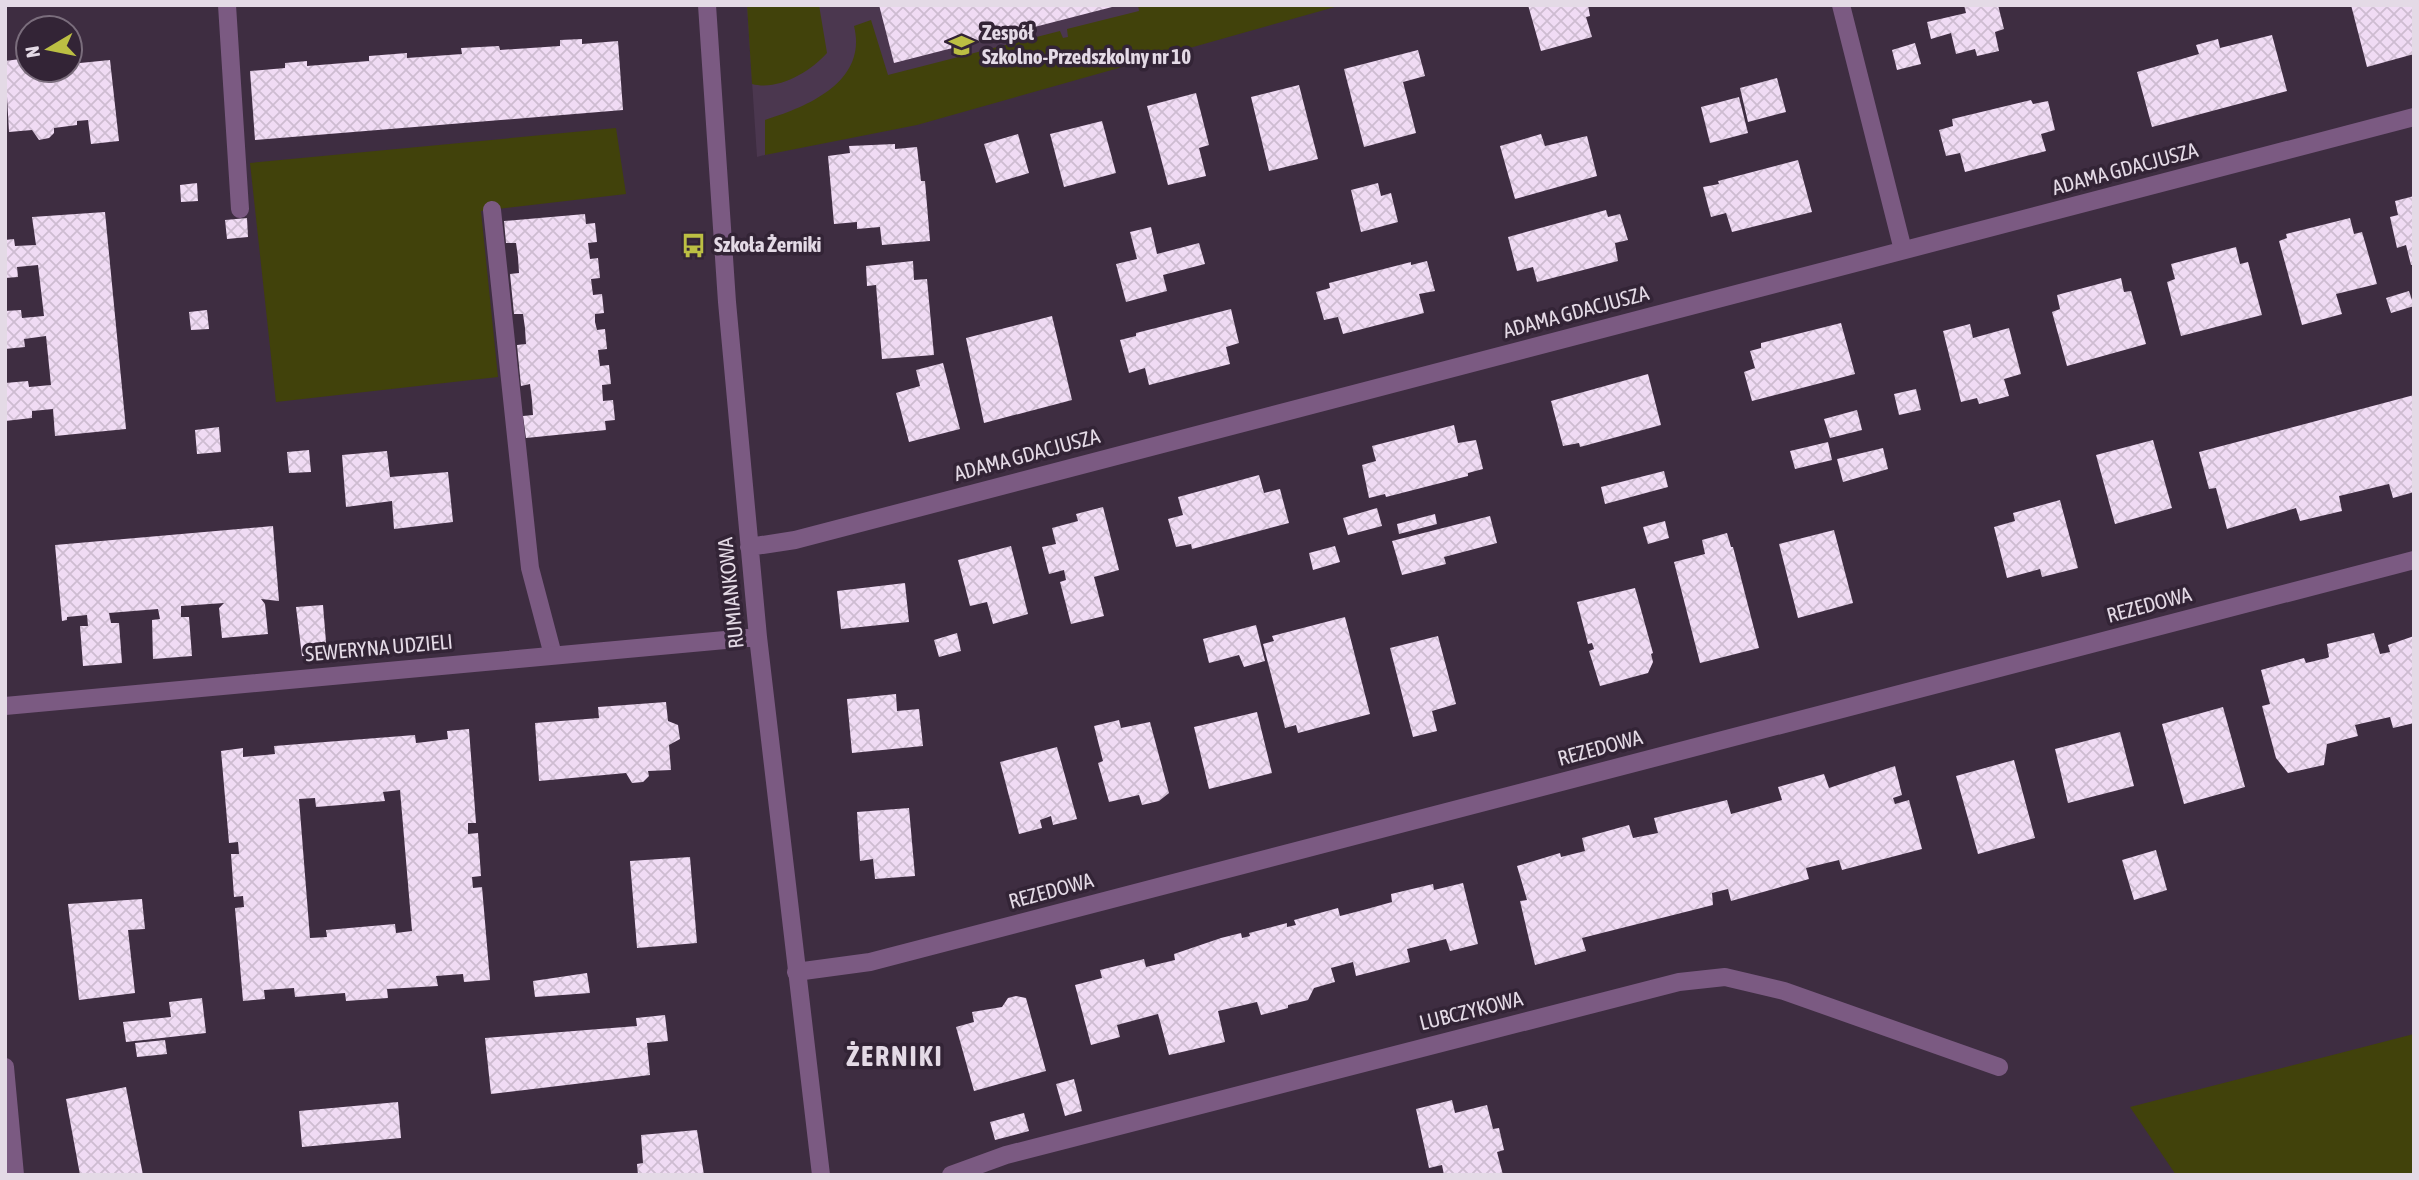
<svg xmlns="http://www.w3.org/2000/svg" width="2419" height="1180" font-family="'Asap Condensed',sans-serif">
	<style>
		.built { fill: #4b374f }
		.grass { fill: #41420b }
		.building { fill: url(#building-cross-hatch); fill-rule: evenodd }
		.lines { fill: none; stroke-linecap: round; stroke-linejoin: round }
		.lane { stroke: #7b5a82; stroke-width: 18 }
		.street { stroke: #7b5a82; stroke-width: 18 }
		.labels { text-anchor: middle; stroke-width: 7; stroke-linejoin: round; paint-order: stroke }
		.poi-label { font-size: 21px; font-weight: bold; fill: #e4dae6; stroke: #332436; text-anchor: start }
		.street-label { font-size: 21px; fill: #e4dae6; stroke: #332436 }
		.district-label { font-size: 28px; font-weight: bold; letter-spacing: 2px; fill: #e4dae6; stroke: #332436 }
	</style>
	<defs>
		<pattern id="building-cross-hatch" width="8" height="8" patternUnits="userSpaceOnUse" patternTransform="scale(1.75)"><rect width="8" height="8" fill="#f0dbf4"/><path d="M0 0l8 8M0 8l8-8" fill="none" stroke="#cebcd1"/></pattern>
	</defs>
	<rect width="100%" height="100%" fill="#3e2d41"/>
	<!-- built -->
	<path class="built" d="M747,5h575l-565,152z"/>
	<!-- grass -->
	<path class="grass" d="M747,5h72l8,48c-17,19 -49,38 -75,31z
		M1138,5h204l-425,120 -152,30v-35c42,-13 103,-38 89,-94l17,-6 17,55 172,-44 3,7 5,-1 -1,-8 72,-18z
		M616,128l10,66 -145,17 17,166 -222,25 -26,-239z
		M2414,1034v141h-238l-46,-68z"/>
	<!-- building -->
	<path class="building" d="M879,5h237v1l-222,57z
		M1528,5h60l2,11 -4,1 6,20 -51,14z
		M1964,5h34l6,24 -9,3 4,19 -22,5 -2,-7 -19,5 -5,-21 -20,6 -4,-17 39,-9z
		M2351,5h63v49l-47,13z
		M2272,35l15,56 -135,36 -15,-55 62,-18 -3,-9 22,-6 2,9z
		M582,39v5l36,-3 5,69 -368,30 -5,-69 35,-3v-5l22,-2v5l62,-5v-5l38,-3v5l55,-4 -1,-6 38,-2 1,4 60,-4v-6z
		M1915,43l6,21 -24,6 -5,-20z
		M1418,50l7,26 -22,6 13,51 -52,14 -20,-78z
		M28,58v12h42v-6l40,-4 9,81 -28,3 -3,-24 -11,1v4l-23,3v5l-5,5 -10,2 -7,-10 -23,2 -4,-71z
		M1777,78l9,34 -38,10 -8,-34z
		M1299,85l19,74 -49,12 -18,-74z
		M1196,93l13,52 -10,3 7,28 -38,9 -21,-79z
		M1739,97l9,36 -38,10 -9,-36z
		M2031,100l2,4 15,-3 7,29 -14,4 5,17 -81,21 -5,-19 -14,3 -7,-26 14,-4 -1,-7z
		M1102,121l14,52 -52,14 -14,-53z
		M1018,134l11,39 -33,10 -12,-39z
		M1541,134l4,12 42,-10 10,40 -82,23 -15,-53z
		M895,144v5l22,-2 4,34h4l5,60 -48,4 -2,-18 -23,2v-7l-23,2 -6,-68 22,-3 -1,-7z
		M1798,160l14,52 -80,20 -6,-19 -15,4 -8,-30 16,-3 -1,-3z
		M197,183l1,18 -17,1 -1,-17z
		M1378,183l3,13 10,-3 7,29 -37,10 -10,-42z
		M2414,196v68l-3,1 -5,-20 -9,3 -7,-31 8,-2 -3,-14z
		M1606,210l2,7 12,-3 8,26 -13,3 3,18 -81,21 -4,-15 -16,4 -9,-34z
		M105,212l21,217 -71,7 -2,-27 -21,2v7l-27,3v-38l23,-2 1,6 22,-2 -5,-49 -22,3 1,8 -20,2v-38l16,-1 1,8 22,-2 -6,-51 -21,2 1,10 -13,1v-38l9,-1 1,7 21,-1 -4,-28z
		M585,214l1,10 9,-1 2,19 -9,1 2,16 8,-1 2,20 -9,1 2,16 9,-1 2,19 -9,1v8l2,8 8,-1 2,20 -9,1 2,16 9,-1 2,19 -9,1 1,16 10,-1 2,20 -10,1 1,9 -80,8 -3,-22 10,-1 -1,-15 -2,-16 -9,2 -4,-41 9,-1 -1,-16 -2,-14h-9l-4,-40 9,-1 -1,-16 -2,-14h-10l-2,-22z
		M247,218l1,19 -21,2 -2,-19z
		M2350,218l4,16 8,-2 15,52 -41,10 6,20 -40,11 -23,-84 8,-3 -1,-4z
		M1151,227l6,27 42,-11 6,21 -42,11 4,16 -41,11 -10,-38 21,-5 -7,-27z
		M2236,247l4,17 8,-2 14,53 -81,21 -14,-54 8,-3 -4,-15z
		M913,261l1,19 13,-1 7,76 -52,4 -6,-74 -9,1 -1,-20z
		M1427,261l8,30 -16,3 5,19 -81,21 -5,-17 -14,3 -8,-28 14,-4 -1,-5 82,-21v3z
		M2121,278l3,14 7,-1 15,53 -79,22 -15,-54 8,-3 -3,-14z
		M2409,291l5,15 -23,7 -5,-15z
		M1231,309l8,34 -13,4 4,17 -81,21 -4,-17 -16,5 -9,-33 16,-4v-3z
		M207,310l2,19 -18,1 -2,-18z
		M1052,316l20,84 -88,23 -18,-85z
		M1841,323l14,51 -103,27 -8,-29 11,-4 -5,-17 11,-3v-5z
		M1970,324l3,14 36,-10 12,46 -17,5 5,17 -30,8 -2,-6 -16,4 -18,-71z
		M943,363l17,66 -51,13 -13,-49 24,-7 -4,-16z
		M1648,374l13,51 -81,22 -1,-4 -16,3 -12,-45z
		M1916,389l5,21 -22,5 -5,-21z
		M2414,395v97l-21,6 -4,-14 -50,12 3,15 -42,10 -4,-13 -69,21 -11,-41 -7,1 -10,-37z
		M1857,410l5,20 -32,8 -6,-19z
		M1454,425l4,18 18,-3 7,29 -15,4v3l-82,21 -1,-3 -16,4 -7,-33 14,-4 -4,-15z
		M219,427l2,25 -24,2 -2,-24z
		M2153,440l19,68 -57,16 -19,-69z
		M1828,442l4,18 -37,9 -5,-18z
		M1883,448l5,21 -45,13 -6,-23z
		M309,450l2,22 -22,1 -2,-21z
		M387,451l3,26 58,-5 5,50 -59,7 -2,-28 -46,6 -4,-52z
		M1664,471l4,16 -63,17 -4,-17z
		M1259,475l5,18 16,-4 9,34 -97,26 -1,-5 -15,3 -8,-28 15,-4 -5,-18z
		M2060,500l18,68 -36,9 -2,-8 -33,9 -13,-51 21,-6 -2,-8z
		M1103,507l16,63 -25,7 10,39 -33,8 -11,-42 6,-2 -2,-10 -15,4 -7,-27 14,-3 -4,-16 26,-7 -2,-7z
		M1377,508l5,18 -34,9 -5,-17z
		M1435,514l2,10 -38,10 -2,-10z
		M1490,516l7,27 -53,14 2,7 -44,11 -10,-34z
		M1665,521l4,17 -21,6 -5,-17z
		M273,526l6,75 -18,-2 4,5 3,30 -46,4 -3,-30 5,-5 -43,3v11h8l3,39 -39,3 -1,-39 8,-1 -2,-10 -49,4 2,10h8l3,40 -39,3 -3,-40h8l-1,-11 -20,2v3l-5,1 -7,-76z
		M1834,530l19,73 -55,15 -19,-74z
		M1727,533l4,14h2l26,101 -59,15 -26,-101 31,-8 -3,-14z
		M1011,546l17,68 -35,10 -6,-22 -17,4 -12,-46z
		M1335,546l5,16 -27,8 -4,-17z
		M905,583l4,39 -68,7 -4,-38z
		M1635,588l18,65 -2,1 2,8 -5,11 -48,13 -11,-35 5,-2 -2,-6 -4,1 -11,-42z
		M323,605l4,49 -25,2 -6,-49z
		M1345,617l25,97 -72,19 -2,-8 -11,3 -22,-84 11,-3 -2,-5z
		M1256,625l9,36 -21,6 -5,-12 -30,8 -6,-24z
		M957,633l4,18 -22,6 -5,-17z
		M2374,633l6,21 10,-2 -2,-7 26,-9v87l-21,5 -3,-11 -35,8 3,11 -31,8 -3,21 -36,8 -12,-15 -14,-52 8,-2 -9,-34 43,-12 2,5 21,-5 2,-1 -2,-13z
		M1438,636l18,68 -24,7 5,20 -24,6 -23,-89z
		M896,694l1,17 22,-2 4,37 -71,7 -5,-54z
		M666,702l2,19 10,4 2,14 -11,6 2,25 -23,1 1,5 -6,6 -11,1 -6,-10 -87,8 -4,-58 64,-5 -1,-11z
		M2223,707l22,80 -61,17 -22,-80z
		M1257,712l15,61 -63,16 -15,-62z
		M1119,720l2,8 29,-6 19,71 -10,8 -17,4 -3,-10 -30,7 -11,-39 5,-2 -9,-35z
		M469,729l7,94h-8v11l10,-1 3,43 -9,1 1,11 9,-1 8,93 -26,2 -1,-8 -27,2 2,10 -51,3 1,9 -42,3 -1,-8 -50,4 -1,-9 -30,2 1,9 -22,2 -8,-93 9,-1 -1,-11 -9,1 -3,-43h8l-1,-12 -9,1 -8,-92 22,-3v9l22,-2 10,-1 -1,-8 141,-11 1,8 9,-1 23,-3 -1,-8zM400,790l12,141 -16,2 -1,-9 -69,6 1,7 -17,1 -11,-139 16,-1 1,9 25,-2 44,-4 -2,-9z
		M2120,732l14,54 -66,17 -13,-54z
		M1057,747l20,72 -24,6 -2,-9 -11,4 2,8 -23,6 -19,-72z
		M2014,760l21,78 -57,16 -22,-78z
		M1895,766l7,29 -9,3 2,6 14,-4 13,49 -80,21 -3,-10 -33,8 3,11 -78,22 -3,-12 -16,4 1,12 -131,33 4,13 -51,14 -15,-64 7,-1 -10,-34 43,-13 1,4 24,-6 -3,-13 47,-13 4,13 25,-5 -4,-15 73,-18 4,14 51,-14 -4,-13 46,-13 5,14z
		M909,808l6,68 -40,3 -2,-20 -13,2 -3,-49z
		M2156,850l11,40 -33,10 -12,-40z
		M690,857l7,86 -60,5 -7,-87z
		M1463,883l15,61 -28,7 -4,-12 -39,10 3,13 -54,14 -3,-14 -22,6 4,14 -21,6 -6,12 -20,5v3l-27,7 -4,-13 -39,9 7,31 -56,13 -11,-41 -41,11 3,12 -29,8 -16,-60 27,-7 -2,-8 44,-11 2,8 29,-7 -1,-6 47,-16 20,-5 1,5 8,-2 -1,-3 38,-10v4l9,-2 -2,-5 44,-12 2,8 27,-7 25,-7 -1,-8 42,-10 1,6z
		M142,899l3,30 -17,1 7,63 -56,7 -11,-96z
		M587,973l3,20 -55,4 -2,-16z
		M1016,996l10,2 20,73 -72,20 -18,-64 18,-5 -2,-10 30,-5 6,-9z
		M202,998l4,35 -80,9 -3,-20 48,-5 -2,-15z
		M665,1015l3,26 -21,2 3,32 -159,19 -6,-56 152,-12 -1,-8z
		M165,1040l2,14 -30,3 -2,-14z
		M1074,1079l8,32 -17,5 -9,-32z
		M126,1087l17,88h-63l-14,-76z
		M1452,1100l3,13 32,-8 6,24 6,-1 5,22 -7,2 6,23h-59l-2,-10 -13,3 -13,-59z
		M398,1102l3,36 -99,9 -3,-36z
		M1024,1113l5,18 -34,9 -5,-18z
		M697,1130l7,45h-66l-1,-11 6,-1 -2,-28z"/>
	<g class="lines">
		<!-- lane -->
		<path class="lane" d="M227,5l13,204
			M492,210l38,358 23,87"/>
		<!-- street -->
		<path class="street" d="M707,5l20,297 31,335 63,538
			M1841,5l62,245
			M749,547l46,-7 1619,-423
			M5,706l753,-69
			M796,972l74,-10 1544,-402
			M5,1067l10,108
			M951,1175l55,-20 673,-173 46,-5 59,14 215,76"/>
	</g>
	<!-- icons -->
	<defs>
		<symbol id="school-bare" viewBox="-9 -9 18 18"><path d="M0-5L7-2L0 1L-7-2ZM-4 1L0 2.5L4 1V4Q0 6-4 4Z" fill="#bcbf43" stroke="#332436" stroke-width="2.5" paint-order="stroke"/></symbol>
		<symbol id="bus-bare" viewBox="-9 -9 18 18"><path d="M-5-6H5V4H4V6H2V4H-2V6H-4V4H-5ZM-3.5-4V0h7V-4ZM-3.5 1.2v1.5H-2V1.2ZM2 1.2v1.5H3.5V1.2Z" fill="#bcbf43" stroke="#332436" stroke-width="2.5" paint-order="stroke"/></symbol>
	</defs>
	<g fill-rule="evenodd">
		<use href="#school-bare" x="944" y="28" width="35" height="35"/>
		<use href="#bus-bare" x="676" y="228" width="35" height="35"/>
	</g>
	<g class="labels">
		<!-- poi labels -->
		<g class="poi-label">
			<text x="982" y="40">Zespół<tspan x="982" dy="24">Szkolno-Przedszkolny nr 10</tspan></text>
			<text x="714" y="252">Szkoła Żerniki</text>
		</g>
		<!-- street labels -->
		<g class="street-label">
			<text transform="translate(2125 169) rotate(-15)" y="7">ADAMA GDACJUSZA</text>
			<text transform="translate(1576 312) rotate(-15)" y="7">ADAMA GDACJUSZA</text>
			<text transform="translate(1027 455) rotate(-15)" y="7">ADAMA GDACJUSZA</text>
			<text transform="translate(731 593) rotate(-96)" y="7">RUMIANKOWA</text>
			<text transform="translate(2149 605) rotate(-15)" y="7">REZEDOWA</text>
			<text transform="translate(379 648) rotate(-5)" y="7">SEWERYNA UDZIELI</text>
			<text transform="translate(1600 748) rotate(-15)" y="7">REZEDOWA</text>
			<text transform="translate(1051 891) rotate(-15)" y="7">REZEDOWA</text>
			<text transform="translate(1471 1011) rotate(-14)" y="7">LUBCZYKOWA</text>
		</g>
		<!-- district labels -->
		<g class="district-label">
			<text x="895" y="1066">ŻERNIKI</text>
		</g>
	</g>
	<!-- border -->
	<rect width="2419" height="1180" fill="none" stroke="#e4dae6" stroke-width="14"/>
	<!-- north arrow -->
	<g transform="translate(49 49) rotate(260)"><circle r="33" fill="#332436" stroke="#7a6d7c" stroke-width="2"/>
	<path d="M0-5L12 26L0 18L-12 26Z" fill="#bcbf43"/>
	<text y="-10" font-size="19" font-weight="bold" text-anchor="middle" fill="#e4dae6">N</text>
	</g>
</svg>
